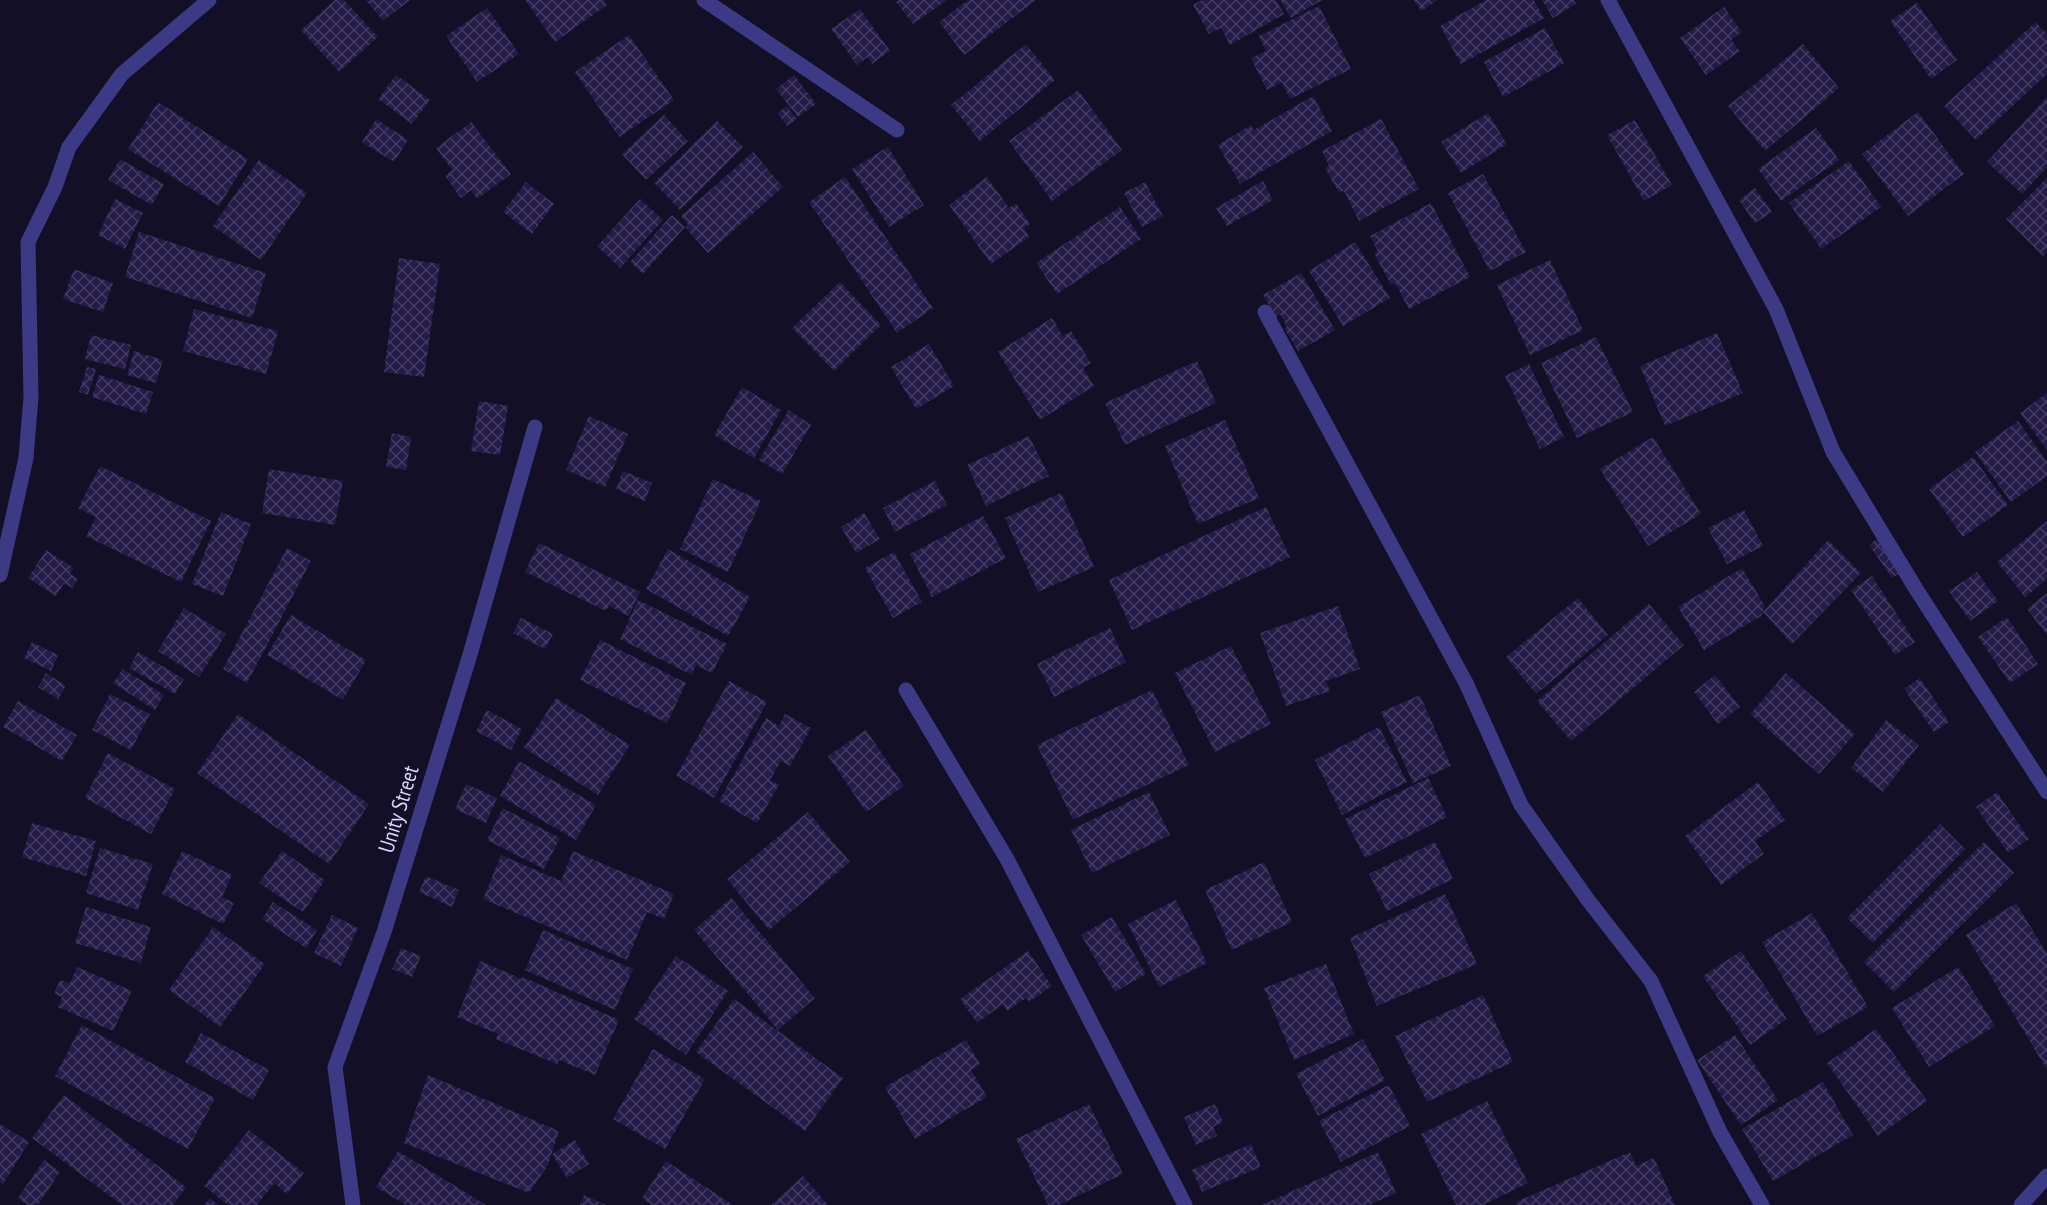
<svg xmlns="http://www.w3.org/2000/svg" width="2047" height="1205" font-family="'PT Sans Narrow',sans-serif">
	<style>
		.building { fill: url(#building-cross-hatch) }
		.lines { fill: none; stroke-linecap: round; stroke-linejoin: round }
		.minor { stroke: #3d3a85; stroke-width: 15 }
		.labels { text-anchor: middle; stroke-width: 5; stroke-linejoin: round; paint-order: stroke }
		.street-label { font-size: 22px; fill: #d9d4ff; stroke: #130f26 }
	</style>
	<defs>
		<pattern id="building-cross-hatch" width="8" height="8" patternUnits="userSpaceOnUse" patternTransform="scale(1.5)"><rect width="8" height="8" fill="#241b47"/><path d="M0 0l8 8M0 8l8-8" fill="none" stroke="#433b63"/></pattern>
	</defs>
	<rect width="100%" height="100%" fill="#130f26"/>
	<!-- building -->
	<path class="building" d="M335,0h9l34,37 -39,35 -38,-42z
		M366,0h44l-27,21z
		M525,0h79l3,5 -52,37z
		M899,0h48l-34,24 -17,-22z
		M968,0h68l-72,55 -25,-33z
		M1202,0h74l8,14 -54,31 -9,-17 -12,6 -16,-29z
		M1280,0h42l-31,18z
		M1414,0h24l-17,11z
		M1486,0h48l10,18 -83,46 -21,-38z
		M1542,0h32l2,4 -23,14z
		M1917,3l40,57 -26,19 -41,-58z
		M1319,6l32,63 -61,30 -8,-17 -15,8 -16,-32 15,-7 -7,-15z
		M1724,7l18,25 -11,8 9,11 -34,24 -26,-37z
		M487,8l32,46 -42,28 -31,-46z
		M860,9l30,42 -18,13 -4,-7 -11,8 -26,-36z
		M2036,22l11,12v40l-71,66 -32,-34z
		M1545,28l19,35 -61,34 -19,-35z
		M629,35l45,65 -55,37 -44,-65z
		M1026,44l29,36 -75,61 -29,-36z
		M1803,44l36,44 -74,63 -37,-45z
		M396,75l34,25 -18,24 -34,-25z
		M794,75l22,29 -18,13 -22,-28z
		M1078,90l44,60 -70,51 -43,-60z
		M1313,96l19,35 -92,53 -22,-39 33,-20 3,5z
		M2047,97v70l-25,27 -35,-32z
		M158,102l90,57 -29,47 -91,-57z
		M787,106l10,13 -10,7 -10,-13z
		M1918,112l46,62 -56,42 -46,-62z
		M1488,113l19,31 -46,29 -20,-31z
		M664,115l24,26 -42,39 -24,-26z
		M376,119l32,21 -14,22 -32,-20z
		M1381,119l38,70 -60,32 -15,-30 -5,2 -14,-25 4,-3 -7,-14z
		M1635,120l37,65 -28,16 -37,-66z
		M717,121l26,26 -63,63 -26,-27z
		M471,122l40,52 -34,25 -6,-9 -10,8 -16,-22 7,-6 -16,-22z
		M1816,128l23,32 -58,41 -23,-32z
		M888,147l36,58 -35,22 -37,-58z
		M753,152l30,35 -75,66 -23,-26 3,-2 -7,-9z
		M120,159l44,25 -12,21 -44,-25z
		M259,160l48,33 -46,67 -48,-34z
		M1849,161l32,46 -60,42 -32,-46z
		M1483,174l43,78 -36,19 -42,-78z
		M845,177l88,131 -36,25 -88,-131z
		M987,177l22,31 7,-5 14,21 -6,4 5,9 -38,27 -42,-59z
		M2047,178v74l-4,4 -37,-37z
		M1263,181l10,19 -46,26 -11,-18z
		M526,182l28,22 -22,30 -29,-22z
		M1145,182l18,34 -21,11 -18,-34z
		M1755,188l17,24 -17,11 -16,-23z
		M115,199l28,14 -18,36 -27,-14z
		M640,199l23,21 -43,48 -23,-22z
		M1431,203l39,74 -61,32 -14,-26 -4,2 -17,-32 4,-2 -8,-15z
		M1120,207l21,32 -84,55 -21,-31z
		M672,215l13,12 -42,47 -13,-12z
		M139,232l127,41 -14,45 -127,-41z
		M1355,242l35,56 -47,28 -34,-55z
		M399,258l41,6 -16,113 -40,-5z
		M1550,260l33,70 -53,25 -33,-70z
		M74,269l39,14 -10,29 -40,-13z
		M1301,273l34,57 -37,21 -14,-23 3,-1 -7,-13 -4,3 -13,-22z
		M840,282l41,43 -47,46 -42,-43z
		M194,309l84,22 -12,43 -83,-23z
		M1052,318l11,18 8,-5 20,32 -8,5 11,18 -54,34 -42,-68z
		M1717,333l26,60 -78,33 -25,-60z
		M91,335l40,10 -6,24 -40,-10z
		M1596,337l37,75 -56,26 -36,-75z
		M929,344l25,42 -38,23 -25,-42z
		M134,351l29,9 -7,23 -29,-8z
		M1197,361l19,42 -91,42 -20,-42z
		M1529,364l35,73 -24,12 -35,-73z
		M87,367l9,2 -8,26 -9,-3z
		M99,375l54,17 -7,22 -54,-17z
		M742,387l39,23 -27,48 -40,-23z
		M2047,393v57l-27,-37z
		M479,401l29,5 -8,49 -29,-4z
		M789,410l22,15 -29,49 -23,-14z
		M589,416l39,18 -23,53 -39,-17z
		M1225,420l34,78 -61,26 -33,-78z
		M2018,421l29,41v14l-36,26 -36,-50z
		M392,433l19,4 -5,33 -20,-3z
		M1029,436l20,40 -63,30 -19,-41z
		M1653,437l48,77 -53,32 -48,-77z
		M1973,457l35,48 -45,32 -34,-48z
		M100,466l111,55 -30,61 -95,-46 10,-19 -18,-9z
		M269,469l74,12 -8,44 -73,-12z
		M623,471l29,12 -7,18 -29,-12z
		M713,479l48,22 -33,71 -48,-23z
		M935,481l12,24 -52,27 -12,-24z
		M1061,493l33,74 -56,25 -33,-74z
		M1266,507l24,50 -158,73 -23,-50z
		M1744,510l19,36 -36,18 -19,-36z
		M221,512l30,12 -28,72 -31,-12z
		M864,513l16,26 -24,14 -15,-26z
		M983,516l23,42 -74,39 -22,-43z
		M2047,521v58l-22,18 -28,-35z
		M1880,536l23,35 -11,7 -23,-33z
		M1828,540l33,33 -69,71 -29,-32z
		M539,543l101,49 -11,24 -20,-10 -3,5 -81,-39z
		M287,548l24,13 -64,122 -24,-14z
		M668,549l82,48 -22,39 -82,-47z
		M46,550l28,18 -4,6 8,5 -6,9 -8,-5 -8,13 -28,-18z
		M894,552l28,50 -29,16 -28,-50z
		M1742,568l23,38 -4,10 -57,34 -26,-43z
		M1977,572l21,29 -28,20 -21,-30z
		M1872,576l43,66 -20,13 -44,-65z
		M2047,593v42l-20,-26z
		M1578,598l30,37 -72,59 -30,-37z
		M638,600l89,44 -15,29 -16,-8 -4,10 -72,-36z
		M1649,604l35,41 -113,96 -34,-40z
		M1338,606l22,63 -34,12 4,10 -44,15 -26,-73z
		M184,608l42,26 -27,43 -41,-26z
		M291,615l75,45 -23,40 -76,-45z
		M2007,617l31,47 -28,19 -32,-46z
		M521,618l32,16 -8,15 -32,-16z
		M1110,628l16,34 -72,35 -17,-33z
		M600,640l86,43 -19,40 -87,-43z
		M32,642l26,13 -7,16 -27,-13z
		M1231,646l40,78 -56,28 -40,-79z
		M138,652l46,27 -9,15 -46,-26z
		M123,669l41,26 -9,15 -42,-27z
		M46,673l20,13 -8,13 -20,-12z
		M1786,673l69,61 -36,40 -69,-60z
		M1715,675l25,32 -22,17 -24,-32z
		M1920,678l29,44 -15,10 -30,-43z
		M729,681l38,21 -53,96 -38,-22z
		M1152,690l37,75 -116,55 -36,-75z
		M110,694l40,20 -19,36 -39,-20z
		M1420,695l31,71 -38,17 -32,-71z
		M556,698l74,47 -32,50 -74,-47z
		M18,701l59,34 -15,26 -59,-34z
		M487,710l35,19 -11,21 -35,-19z
		M238,714l131,90 -40,60 -132,-91z
		M785,714l26,14 -21,38 -9,-5 -11,19 9,5 -22,38 -38,-22 47,-83 13,8z
		M1886,720l33,25 -36,47 -32,-24z
		M1379,727l28,55 -65,33 -27,-55z
		M866,730l38,56 -38,26 -38,-56z
		M108,753l67,36 -24,45 -66,-36z
		M519,761l77,44 -20,35 -76,-44z
		M1428,778l19,39 -82,41 -20,-39z
		M1758,782l27,38 -30,21 9,13 -43,31 -36,-49z
		M466,784l31,14 -11,25 -31,-14z
		M1149,792l21,43 -78,38 -21,-43z
		M1997,792l32,47 -21,14 -32,-46z
		M503,808l57,30 -16,31 -57,-29z
		M808,812l42,50 -81,68 -42,-51z
		M32,823l64,18 -10,35 -64,-19z
		M1940,824l25,25 -92,94 -26,-25z
		M1435,842l18,37 -66,32 -18,-37z
		M1984,842l30,31 -120,119 -30,-30z
		M100,848l53,16 -15,46 -52,-17z
		M182,851l50,24 -10,22 12,6 -11,21 -61,-30z
		M282,851l43,29 -22,32 -44,-29z
		M573,851l101,43 -10,25 -17,-7 -20,48 -144,-61 18,-44 60,26z
		M1264,862l28,60 -60,28 -27,-60z
		M426,876l33,14 -7,17 -33,-15z
		M1445,894l32,70 -100,42 -27,-68z
		M731,898l84,100 -37,32 -84,-100z
		M1176,900l31,63 -48,24 -31,-63z
		M273,902l44,28 -11,18 -44,-29z
		M2016,903l31,51v116l-81,-135z
		M86,907l65,20 -10,36 -66,-20z
		M1812,913l56,94 -51,29 -55,-94z
		M332,915l26,13 -17,38 -27,-13z
		M1112,917l34,57 -31,18 -34,-57z
		M213,927l52,37 -45,63 -51,-37z
		M543,930l90,39 -18,41 -90,-40z
		M401,948l20,8 -9,21 -20,-8z
		M1028,951l24,35 -23,16 -3,-4 -19,13 -4,-7 -26,19 -17,-24z
		M1741,951l46,68 -37,26 -47,-69z
		M676,956l52,35 -42,64 -52,-36z
		M480,961l42,18 1,-2 96,43 -24,55 -36,-15 -2,4 -61,-25 2,-5 -41,-17z
		M1326,964l28,70 -60,26 -30,-72z
		M77,967l55,24 -19,40 -55,-24 4,-10 -8,-3 6,-14 10,3z
		M1958,967l37,59 -66,41 -37,-59z
		M1483,995l30,67 -86,40 -32,-66z
		M734,999l109,79 -38,53 -109,-79z
		M82,1025l133,73 -27,51 -133,-73z
		M1876,1029l51,72 -49,35 -51,-73z
		M201,1033l68,37 -16,30 -68,-38z
		M1735,1035l43,65 -37,25 -44,-65z
		M1363,1039l22,41 -67,36 -22,-42z
		M966,1040l14,24 -9,6 16,27 -72,42 -30,-52z
		M653,1049l52,30 -40,70 -52,-30z
		M428,1075l131,56 -11,34 -19,28 -125,-50z
		M1823,1082l30,53 -80,46 -31,-52z
		M1389,1085l21,41 -69,36 -22,-41z
		M64,1095l122,92 -13,18h-51l-90,-67z
		M1487,1101l41,82 -45,22h-27l-35,-71z
		M1089,1104l34,70 -64,31h-11l-32,-66z
		M1215,1104l8,18 -10,5 4,9 -21,9 -12,-28z
		M0,1124l29,18 -26,42 -3,-1z
		M249,1130l55,43 -17,21 -13,-11 -17,22h-29l-24,-19z
		M575,1140l14,24 -22,14 -15,-24z
		M1251,1144l10,23 -59,25 -10,-22z
		M398,1151l88,54h-80l-30,-18z
		M1378,1152l18,41 -27,12h-107z
		M1630,1152l6,14 18,-8 21,47h-158l-1,-3z
		M44,1160l16,12 -22,33h-10l-10,-7z
		M666,1161l67,44h-81l-10,-7z
		M803,1176l25,29h-57z
		M584,1195l22,10h-26z
		M210,1198l8,7h-14z"/>
	<g class="lines">
		<!-- minor -->
		<path class="minor" d="M704,0l193,130
			M1608,0l168,309 57,143 83,137 131,203
			M1265,312l201,371 55,122 67,95 63,81 69,151 42,73
			M0,575l26,-117 5,-61 -3,-155 27,-55 14,-40 53,-73 87,-74
			M906,690l101,169 178,346
			M353,1205l-18,-138 49,-135 85,-274 66,-231
			M2021,1205l26,-29"/>
	</g>
	<g class="labels">
		<!-- street labels -->
		<g class="street-label">
			<text transform="translate(398 809) rotate(-73)" y="8">Unity Street</text>
		</g>
	</g>
</svg>
